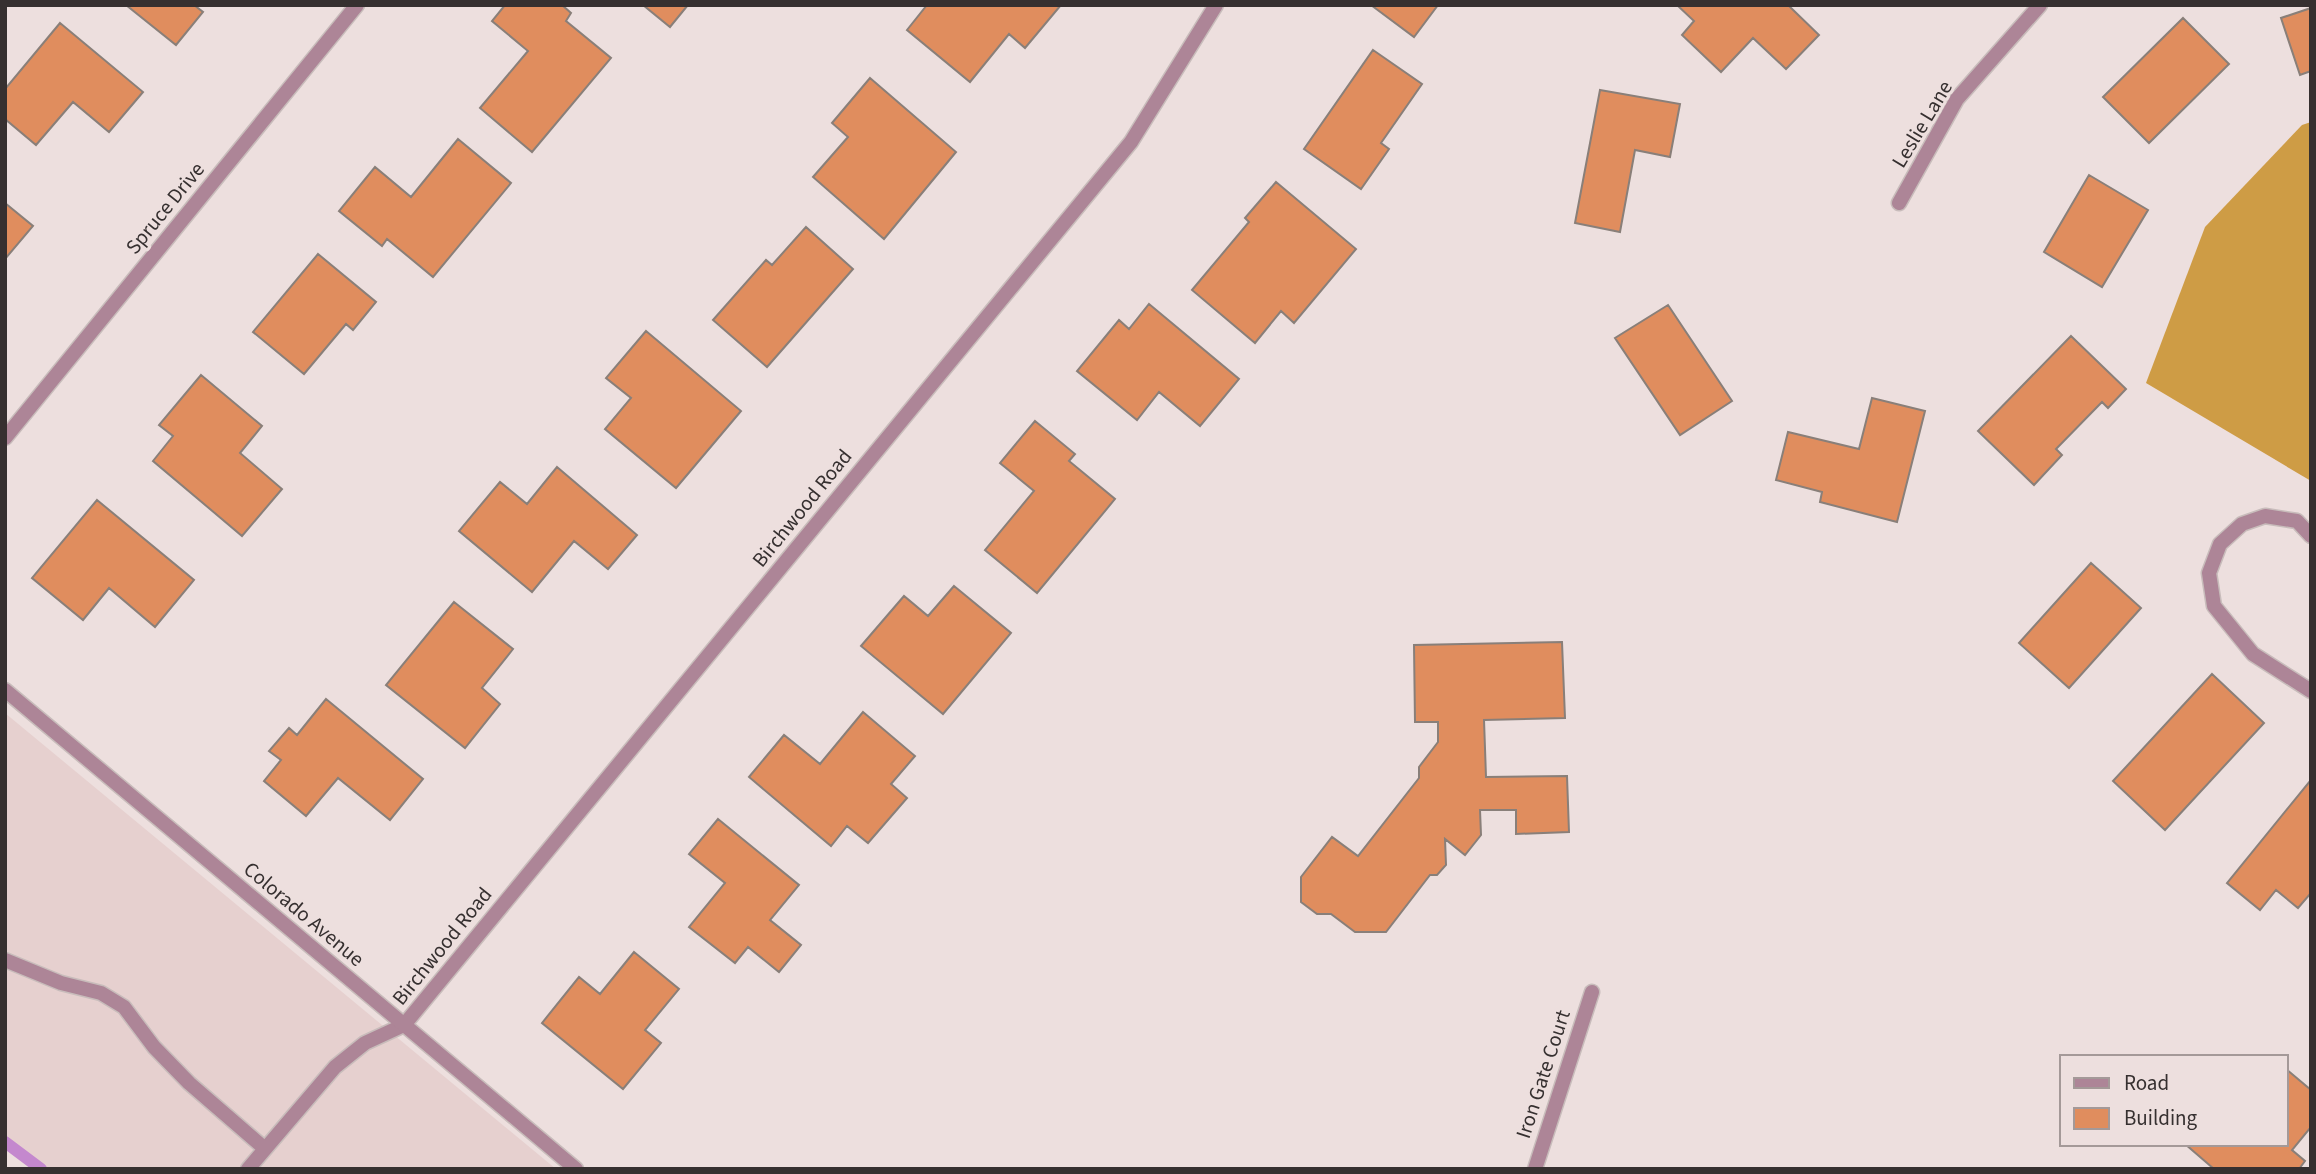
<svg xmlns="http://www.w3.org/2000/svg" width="2316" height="1174" font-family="'Source Sans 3',sans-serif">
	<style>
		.built { fill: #e6d0cf }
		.forest { fill: #ce9c45 }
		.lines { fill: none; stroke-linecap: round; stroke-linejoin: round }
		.stream { stroke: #c488ce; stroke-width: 12 }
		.building { fill: #e08d5e; stroke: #897f79; stroke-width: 2 }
		.lane-casing { stroke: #c8bcbb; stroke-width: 17 }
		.street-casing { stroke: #c8bcbb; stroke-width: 17 }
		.lane { stroke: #ad8597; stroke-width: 14 }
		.street { stroke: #ad8597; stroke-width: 14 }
		.labels { text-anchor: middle; stroke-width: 6; stroke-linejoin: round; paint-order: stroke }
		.street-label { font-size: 21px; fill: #363030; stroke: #eddfde }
	</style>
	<rect width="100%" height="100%" fill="#eddfde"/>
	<!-- built -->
	<path class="built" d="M5,713l551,456h-515l-36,-27z"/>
	<!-- forest -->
	<path class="forest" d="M2311,122v359l-165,-98 59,-156 97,-102z"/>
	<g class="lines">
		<!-- stream -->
		<path class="stream" d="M5,1142l36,27"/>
	</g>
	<!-- building -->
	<path class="building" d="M126,5h68l9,7 -27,33z
		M505,5h57l9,8 -5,8 45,37 -79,94 -52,-44 48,-57 -36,-30z
		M643,5h45l-18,22z
		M927,5h134l-36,43 -16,-14 -39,48 -63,-52z
		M1371,5h67l-24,32z
		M1677,5h111l31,30 -33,34 -33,-31 -32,34 -39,-37 12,-14z
		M2311,8v63l-11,4 -19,-57z
		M2183,18l46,46 -80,79 -46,-46z
		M60,23l83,69 -34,40 -36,-30 -37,43 -31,-26v-30z
		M1373,50l49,34 -41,59 8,6 -28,40 -57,-40z
		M870,78l86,74 -72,87 -71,-62 35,-40 -16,-14z
		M1600,90l80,14 -10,53 -35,-7 -15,82 -45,-9z
		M458,139l53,44 -78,94 -46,-38 -5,7 -43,-35 36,-44 36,30z
		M2089,175l59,35 -46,77 -58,-35z
		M1276,182l80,67 -62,74 -13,-12 -26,32 -63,-53 57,-68 -4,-4z
		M5,203l28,23 -28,33z
		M806,227l47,42 -86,98 -54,-47 53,-60 6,5z
		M318,254l58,48 -23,28 -7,-6 -42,50 -51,-42z
		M1149,304l90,75 -39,47 -41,-34 -22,28 -60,-49 42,-51 10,9z
		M1668,305l64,96 -52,34 -65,-97z
		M646,331l95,80 -65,77 -71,-59 26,-31 -25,-20z
		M2071,336l55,53 -18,19 -6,-6 -46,47 6,6 -28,30 -56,-54z
		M201,375l61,51 -22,27 42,36 -40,47 -89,-75 20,-25 -14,-11z
		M1872,398l53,13 -28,111 -77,-20 2,-10 -46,-12 12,-48 71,17z
		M1035,421l40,33 -6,7 46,38 -78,94 -52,-43 49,-59 -34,-28z
		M557,467l80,68 -29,34 -34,-28 -42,51 -73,-61 41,-49 27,22z
		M97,500l97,80 -39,47 -46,-39 -26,32 -51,-42z
		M2091,563l50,45 -72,80 -50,-45z
		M954,586l57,47 -68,81 -82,-68 43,-50 24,20z
		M454,602l59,47 -31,39 18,16 -35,44 -79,-63z
		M1562,642l3,76 -81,2 2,57 81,-1 2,56 -53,2v-24h-36l1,25 -16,20 -20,-16 1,26 -9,10h-7l-44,57h-31l-24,-18h-14l-16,-12v-25l31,-40 26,19 61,-78v-11l19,-25v-20h-23l-1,-77z
		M2212,674l52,49 -99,107 -52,-49z
		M326,699l97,80 -33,41 -52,-42 -32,38 -42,-35 17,-21 -12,-9 20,-23 8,7z
		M863,712l52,44 -24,28 16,14 -39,45 -21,-17 -16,20 -82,-69 35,-42 36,29z
		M2310,781l1,112 -13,15 -22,-18 -16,20 -33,-27z
		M718,819l81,66 -29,35 31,25 -22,27 -31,-25 -13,16 -46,-36 36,-44 -36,-29z
		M634,952l45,37 -34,41 16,13 -38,46 -81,-66 37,-46 21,17z
		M2286,1069l25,21v37l-19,23 13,11 -6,8h-85l-29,-25h101z"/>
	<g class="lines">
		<defs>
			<path id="lane" d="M5,960l56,23 40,10 23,14 30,40 35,36 75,65
				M248,1169l87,-102 30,-24 39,-18"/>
			<path id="street" d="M1899,203l58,-104 83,-94
				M5,438l352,-433
				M2311,536l-14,-15 -32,-5 -23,8 -22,20 -11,29 5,33 39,48 58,37
				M5,690l571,479
				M404,1025l727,-883 85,-137
				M1535,1169l57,-177"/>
		</defs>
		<!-- lane casing -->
		<use href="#lane" class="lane-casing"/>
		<!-- street casing -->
		<use href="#street" class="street-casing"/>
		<!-- lane -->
		<use href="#lane" class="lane"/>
		<!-- street -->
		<use href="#street" class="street"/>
	</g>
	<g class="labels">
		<!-- street labels -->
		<g class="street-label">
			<text transform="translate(1922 124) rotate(-59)" y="7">Leslie Lane</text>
			<text transform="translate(165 208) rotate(-51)" y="7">Spruce Drive</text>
			<text transform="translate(802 508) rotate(-51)" y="7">Birchwood Road</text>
			<text transform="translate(304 914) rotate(40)" y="7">Colorado Avenue</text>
			<text transform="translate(442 946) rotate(-51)" y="7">Birchwood Road</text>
			<text transform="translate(1543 1074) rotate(-72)" y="7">Iron Gate Court</text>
		</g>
	</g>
	<!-- border -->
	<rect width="2316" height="1174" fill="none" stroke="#363030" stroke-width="14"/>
	<!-- legend -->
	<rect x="2060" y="1055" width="228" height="91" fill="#eddfde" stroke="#a49998" stroke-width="2"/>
	<rect x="2074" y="1078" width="35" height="10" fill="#ad8597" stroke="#a49998" stroke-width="2"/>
	<text x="2124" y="1090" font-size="21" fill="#363030">Road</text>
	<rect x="2074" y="1108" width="35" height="21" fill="#e08d5e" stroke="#a49998" stroke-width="2"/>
	<text x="2124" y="1125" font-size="21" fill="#363030">Building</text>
</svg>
